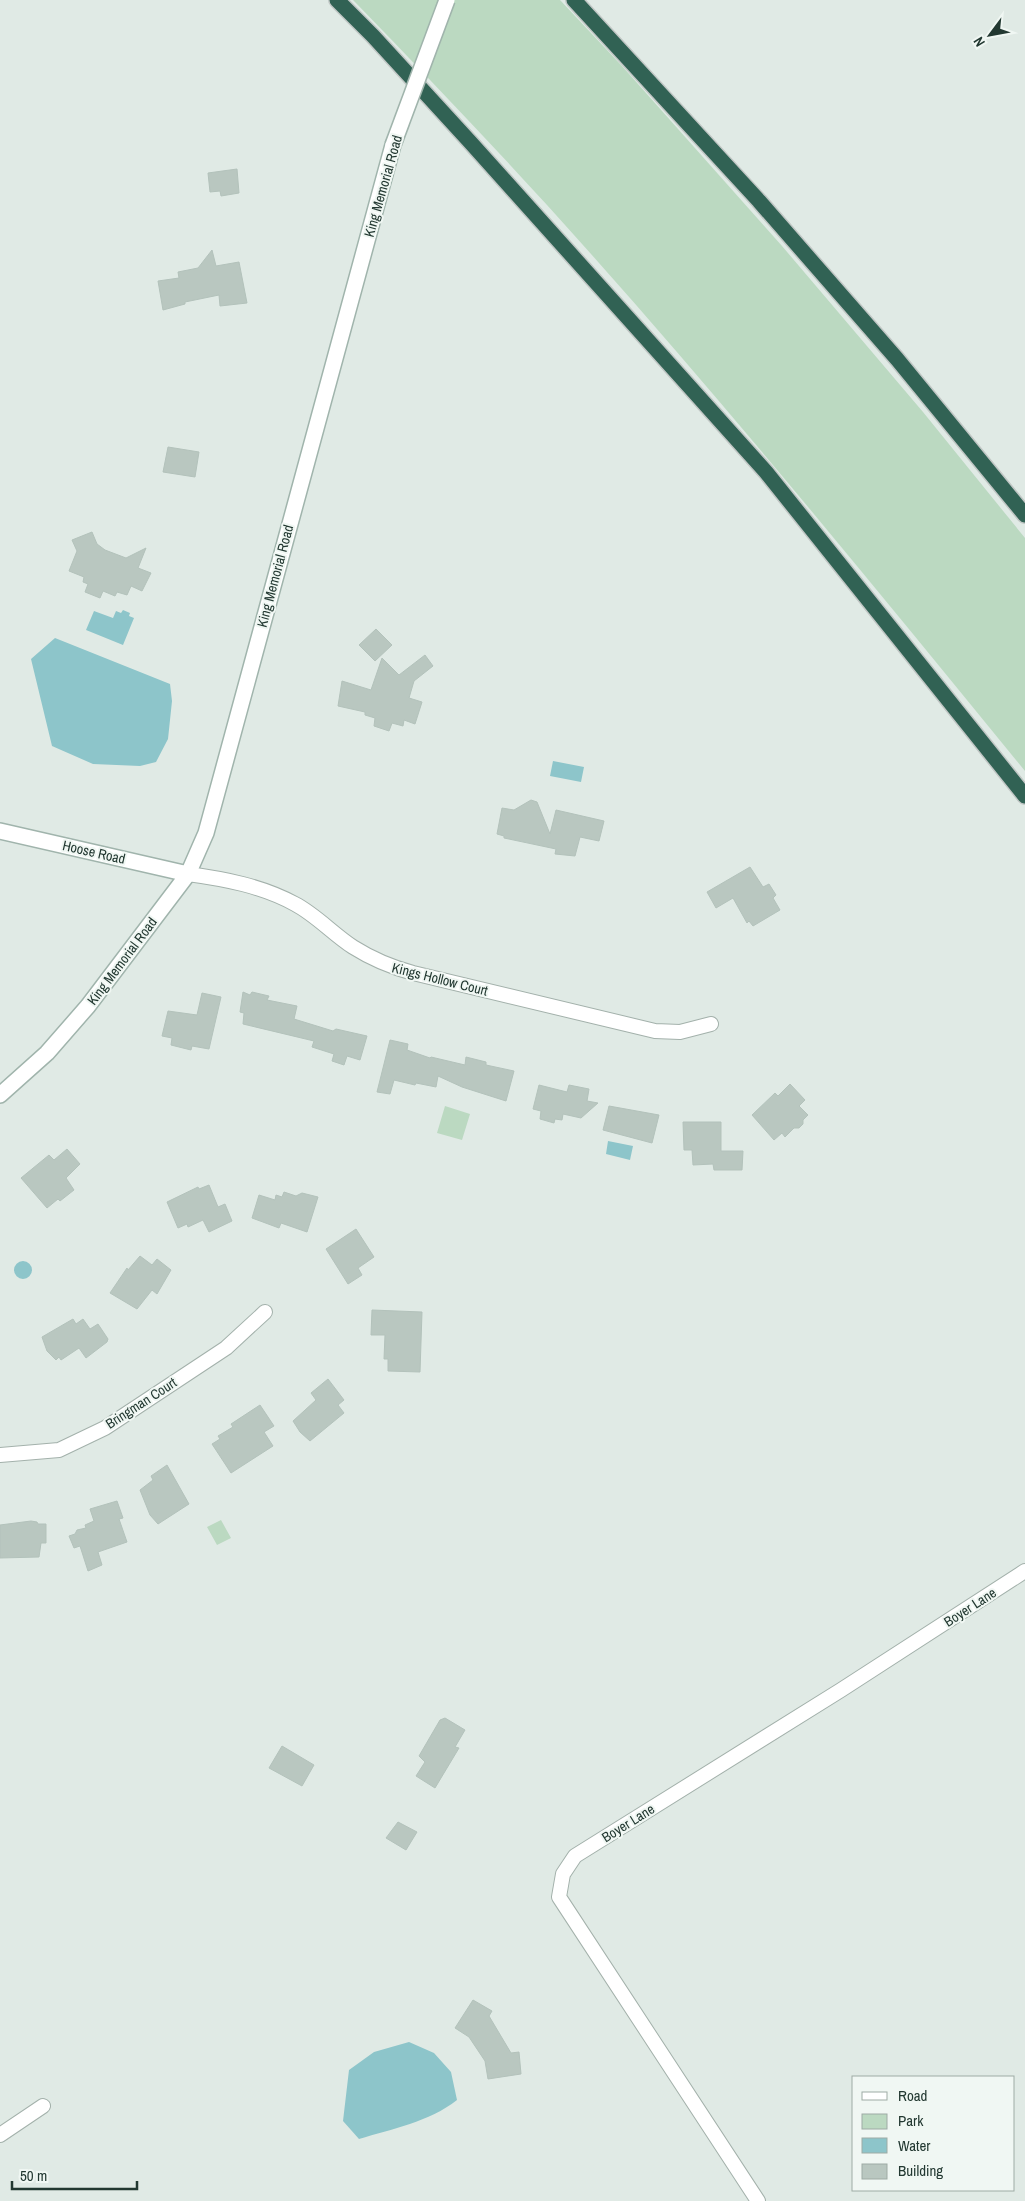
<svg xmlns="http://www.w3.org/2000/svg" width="1025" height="2201" font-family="'Archivo Narrow',sans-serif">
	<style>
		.green { fill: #bbd9c1 }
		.water { fill: #8dc5ca }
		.building { fill: #b9c7c0; stroke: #b3c2bb }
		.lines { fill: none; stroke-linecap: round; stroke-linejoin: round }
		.street-casing { stroke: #a3b1ab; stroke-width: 16 }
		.secondary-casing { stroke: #a0b4ac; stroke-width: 18 }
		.highway-casing { stroke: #c1c7c5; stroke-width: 18 }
		.street { stroke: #fff; stroke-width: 14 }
		.secondary { stroke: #fff; stroke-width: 15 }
		.highway { stroke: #316254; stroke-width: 15 }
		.secondary-bridge-casing { stroke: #a0b4ac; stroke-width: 18; stroke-linecap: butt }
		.secondary-bridge { stroke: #fff; stroke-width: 15 }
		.labels { text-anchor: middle; stroke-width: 4; stroke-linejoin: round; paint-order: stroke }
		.street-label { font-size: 14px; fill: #223831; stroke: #f0f7f3 }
	</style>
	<rect width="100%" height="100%" fill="#e0eae5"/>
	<!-- green -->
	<path class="green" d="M353,0h207l62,66 160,180 141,166 102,126v233c-156,-191 -312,-383 -478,-566 -63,-69 -128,-137 -194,-205z
		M445,1106l25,8 -8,26 -25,-7z
		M221,1520l10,18 -14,7 -10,-18z"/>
	<!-- water -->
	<path class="water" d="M123,610l7,3 -1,3 5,2 -11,27 -37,-15 8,-19 19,7 3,-7 5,2z
		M55,638l115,46 2,17 -4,38 -12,23 -16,4 -47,-2 -41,-18 -21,-87z
		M553,761l31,6 -3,15 -31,-6z
		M608,1141l25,5 -3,14 -24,-6z
		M14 1270a9 9 0 1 1 18 0a9 9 0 1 1-18 0Z
		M409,2042l25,11 17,19 6,28c-28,22 -65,29 -98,39l-16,-18 6,-51 25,-18z"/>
	<!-- building -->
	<path class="building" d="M237,169l2,24 -18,3 -1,-5 -10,1 -2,-19z
		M212,250l4,16 23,-4 8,41 -27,3 -1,-11 -34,7v2l-22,6 -5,-29 21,-3 -1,-6 20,-4z
		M168,447l31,5 -4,25 -32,-5z
		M92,532l5,12 8,6 21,8 20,-10 -8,20 13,5 -9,18 -11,-5 -4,9 -10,-3 -2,4 -12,-5 -3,7 -15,-6 3,-8 -5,-2 1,-5 -15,-6 8,-20 -5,-11z
		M376,629l16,16 -17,16 -16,-16z
		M425,655l8,11 -19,15 -5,17 13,4 -7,22 -11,-4 -1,6 -11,-3 -3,8 -15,-5 1,-8 -10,-3v-3l-27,-6 4,-25 29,9 11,-32 17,17z
		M531,800l6,2 13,32 6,-24 48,11 -5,20 -19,-4 -5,19 -20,-2 1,-5 -52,-11v-2l-7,-2 5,-26 12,2z
		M750,867l13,20 6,-3 7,11 -3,3 7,12 -27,16 -4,-5 -2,2 -14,-25 -17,10 -9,-16z
		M243,992l7,3 2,-3 17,4 -2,4 30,6 -3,13 39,12 3,-2 31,7 -7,24 -13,-4 -3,9 -12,-4 2,-7 -22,-7 2,-6 -71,-17 1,-11 -4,-1z
		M202,993l19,4 -12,52 -17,-3 -1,4 -20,-5 1,-7 -10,-2 6,-25 29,4z
		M390,1040l18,4 -1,6 23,8 1,-1 34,8 1,-8 20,5v3l28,6 -8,30 -44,-14 -24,-11 -2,11 -20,-4 -1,2 -21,-5 -4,14 -13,-2z
		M790,1084l15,16 -6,6 9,9 -5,5v4l-4,4h-5l-9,9 -3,-4 -8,7 -22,-25 23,-22 3,3z
		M539,1085l28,7 2,-7 20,4 -2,12 11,2 -17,15 -18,-4 -1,6 -7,-1 -1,4 -14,-4 1,-8 -8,-2z
		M609,1106l50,9 -7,28 -49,-13z
		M683,1122h38v29h22l-1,19h-28l-1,-6 -20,1 -1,-15h-8z
		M67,1149l13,15 -14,14 8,12 -14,11 -2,-2 -11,9 -26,-30 28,-23 5,5z
		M209,1185l9,22 7,-3 7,17 -23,11 -6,-12 -15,7 -1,-3 -9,4 -11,-26 31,-15 1,2z
		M284,1192l12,4 6,-3 16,4 -11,35 -26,-9 -2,5 -27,-10 7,-23 16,5 1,-5 6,2z
		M356,1229l18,28 -16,11 4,7 -14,9 -22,-35z
		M140,1256l12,9 5,-6 14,11 -14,24 -5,-4 -15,19 -27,-16 17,-25 1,2z
		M372,1310l50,2 -2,60 -32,-1v-12h-4l1,-24h-14z
		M73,1319l3,5 7,-5 7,10 8,-5 10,15 -1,3 -21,16 -7,-10 -18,12 -2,-3 -3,3 -9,-9 -5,-14z
		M328,1379l16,21 -6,5 6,8 -34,28 -10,-9 -7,-11 23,-21 -5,-7z
		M260,1405l14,21 -10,6 9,14 -42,27 -19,-29 8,-5 -2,-3 15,-9 -2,-3z
		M167,1465l22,39 -31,20 -8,-9 -10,-25 13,-10 -2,-4z
		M117,1501l6,17 -4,1 8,23 -29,10 4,13 -14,6 -8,-25 -6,2 -5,-12 6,-2 2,-4 9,-2 -1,-3 9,-4 -4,-12z
		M31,1521l6,1 1,2h8v19h-5l-2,14 -39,1v-33z
		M445,1718l20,12 -10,17 4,1 -24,40 -19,-12 9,-14 -6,-6 21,-36z
		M282,1746l32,19 -12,21 -33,-18z
		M398,1822l19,10 -11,18 -20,-12z
		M473,2000l19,11 -3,5 22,37 8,-1 2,22 -33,5 -3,-18 -16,-24 -14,-9z"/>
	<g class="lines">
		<defs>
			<path id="street" d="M188,874c37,5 74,12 107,30 21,11 38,30 58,43 19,12 38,20 60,26l242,58 25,1 31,-8
				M0,1455l59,-5 46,-22 121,-80 39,-36
				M0,2135l43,-29
				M758,2201l-199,-304 4,-23 12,-18 266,-166 184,-119"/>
			<path id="secondary" d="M0,831l188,43
				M0,1095l47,-42 41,-47 100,-132 18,-41 187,-688"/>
			<path id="highway" d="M337,0l36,36 98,107 295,329 259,324
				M574,0l185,201 138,158 128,156"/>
		</defs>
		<!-- street casing -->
		<use href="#street" class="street-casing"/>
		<!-- secondary casing -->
		<use href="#secondary" class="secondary-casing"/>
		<!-- highway casing -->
		<use href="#highway" class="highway-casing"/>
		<!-- street -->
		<use href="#street" class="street"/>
		<!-- secondary -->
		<use href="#secondary" class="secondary"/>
		<!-- highway -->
		<use href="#highway" class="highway"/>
		<defs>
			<path id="secondary-bridge" d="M393,145l54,-145"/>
		</defs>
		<!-- secondary-bridge casing -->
		<use href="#secondary-bridge" class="secondary-bridge-casing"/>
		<!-- secondary-bridge -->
		<use href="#secondary-bridge" class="secondary-bridge"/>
	</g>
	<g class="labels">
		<!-- street labels -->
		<g class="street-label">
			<text transform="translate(383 186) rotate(-74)" y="5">King Memorial Road</text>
			<text transform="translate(275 576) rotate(-75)" y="5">King Memorial Road</text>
			<text transform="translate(94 852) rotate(13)" y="5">Hoose Road</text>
			<text transform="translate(122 961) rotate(-53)" y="5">King Memorial Road</text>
			<text transform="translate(440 979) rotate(14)" y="5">Kings Hollow Court</text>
			<text transform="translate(141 1403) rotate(-33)" y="5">Bringman Court</text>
			<text transform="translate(970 1607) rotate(-33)" y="5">Boyer Lane</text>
			<text transform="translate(628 1823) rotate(-32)" y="5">Boyer Lane</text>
		</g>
	</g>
	<!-- legend -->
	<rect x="852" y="2076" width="162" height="115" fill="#f0f7f3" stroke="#9eaba5"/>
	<rect x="862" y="2092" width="25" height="8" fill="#ffffff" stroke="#9eaba5"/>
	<text x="898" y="2101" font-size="15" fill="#223831">Road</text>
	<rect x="862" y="2114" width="25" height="15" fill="#bbd9c1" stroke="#9eaba5"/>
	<text x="898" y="2126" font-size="15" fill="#223831">Park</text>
	<rect x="862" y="2138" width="25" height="15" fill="#8dc5ca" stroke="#9eaba5"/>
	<text x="898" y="2151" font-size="15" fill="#223831">Water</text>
	<rect x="862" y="2164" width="25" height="15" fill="#b9c7c0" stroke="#9eaba5"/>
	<text x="898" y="2176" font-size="15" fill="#223831">Building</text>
	<!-- north arrow -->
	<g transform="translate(990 35) rotate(238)" stroke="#f0f7f3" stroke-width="4" paint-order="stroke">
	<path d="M0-4L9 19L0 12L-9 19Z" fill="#223831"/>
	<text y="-8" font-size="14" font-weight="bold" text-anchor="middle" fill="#223831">N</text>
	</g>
	<!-- scale -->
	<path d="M12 2181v8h125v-8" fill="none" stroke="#223831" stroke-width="2.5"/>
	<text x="20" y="2181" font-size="15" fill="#223831" stroke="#f0f7f3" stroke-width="4" paint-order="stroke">50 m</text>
</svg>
